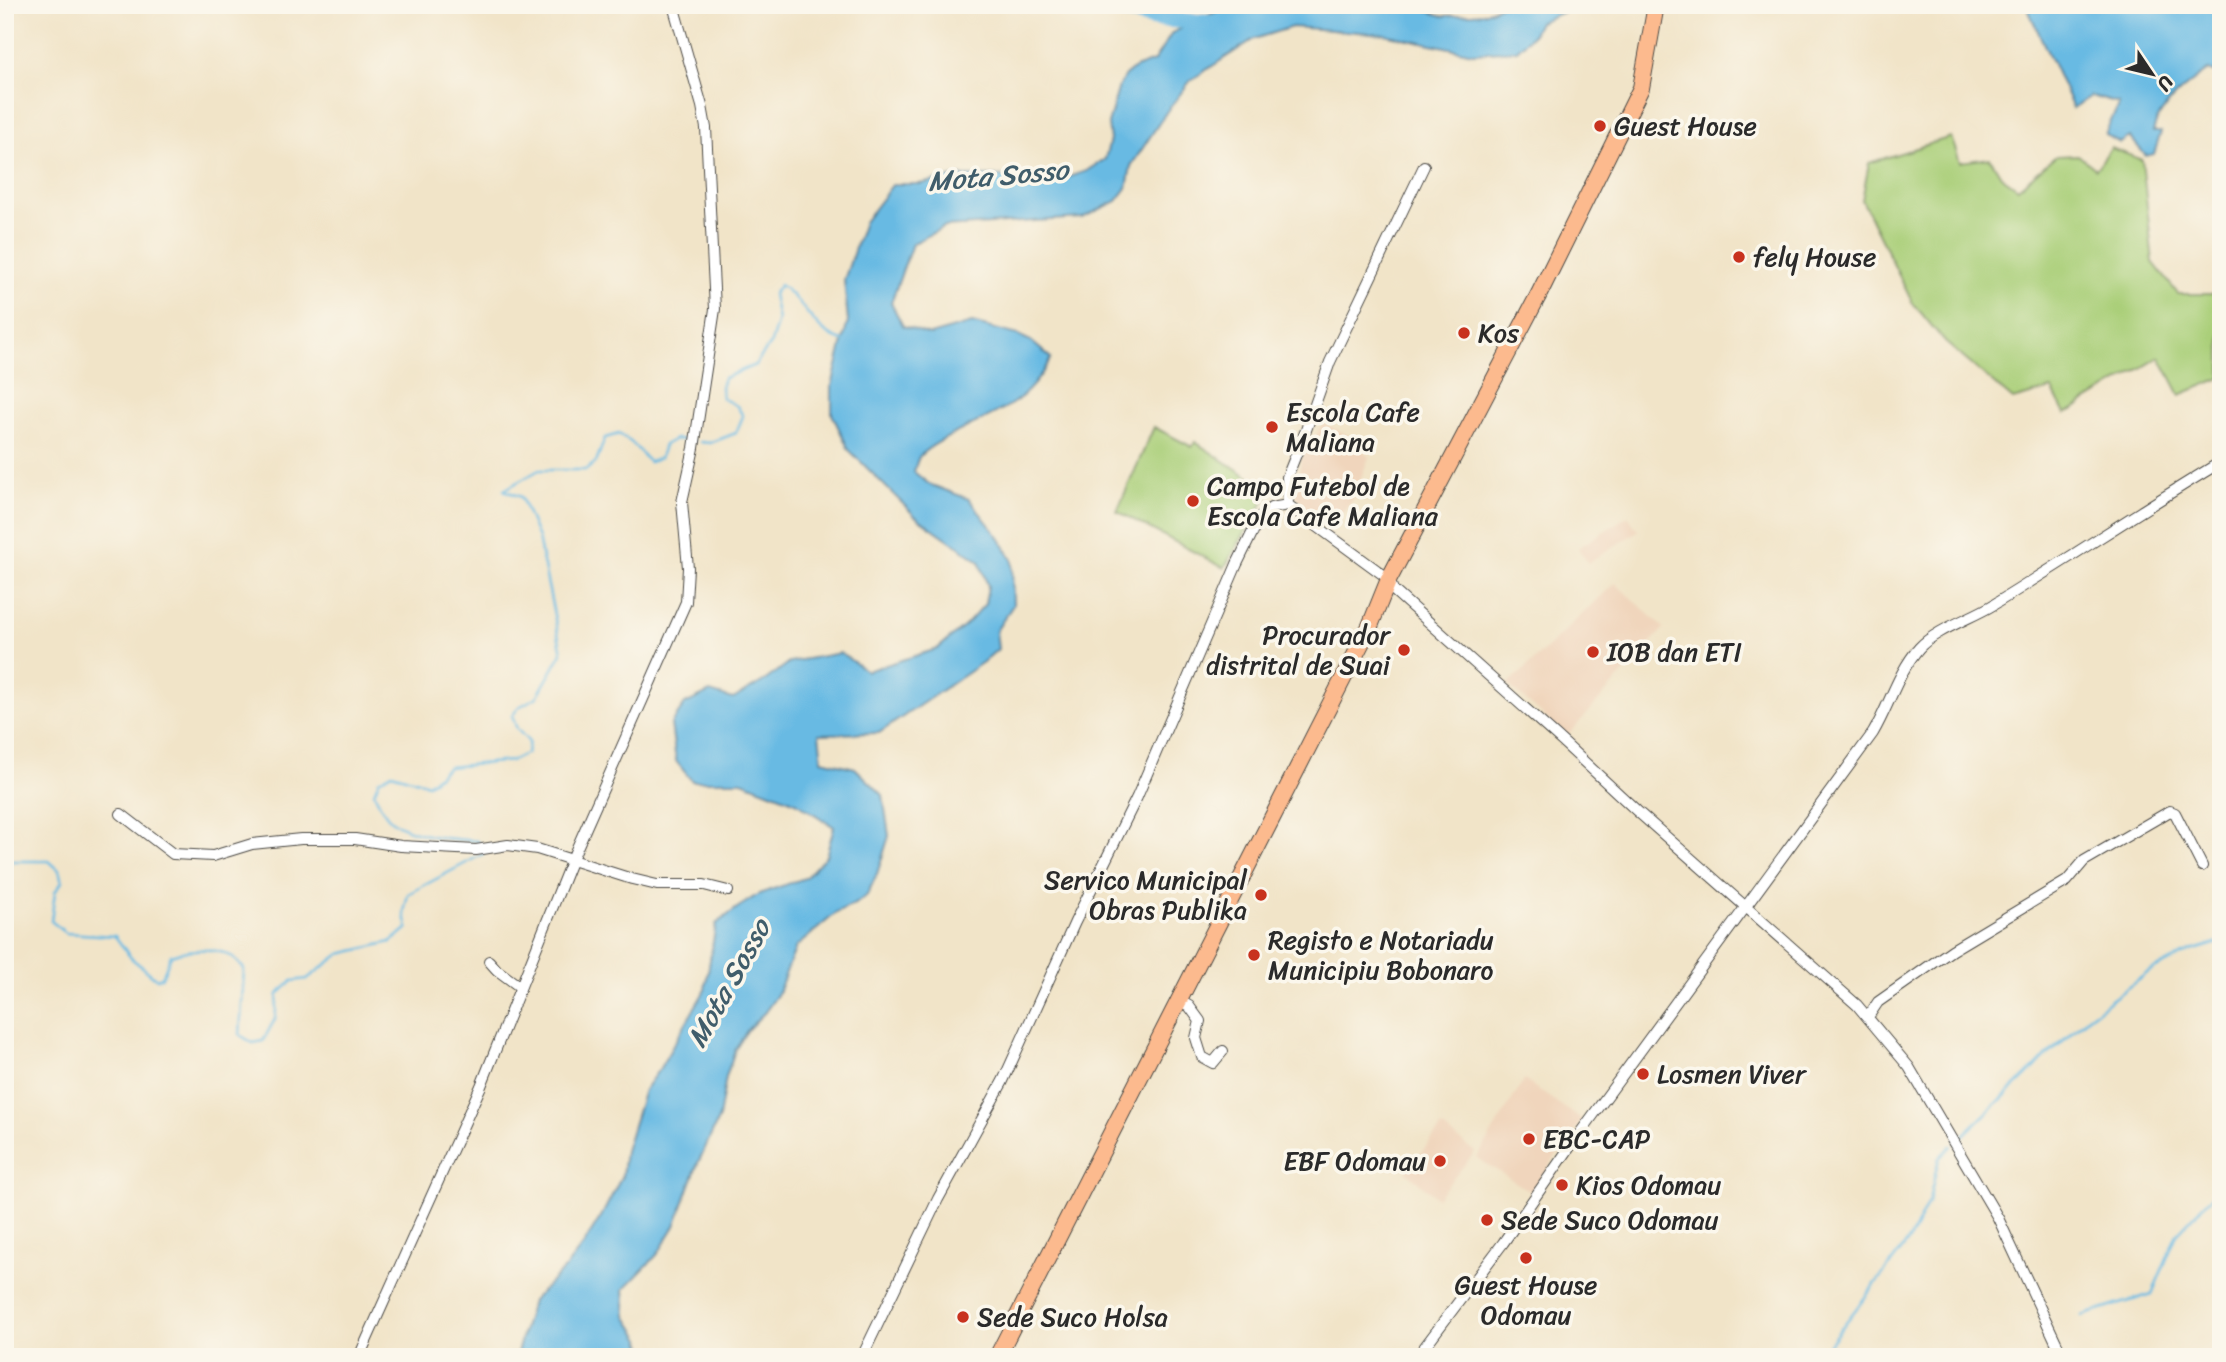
<svg xmlns="http://www.w3.org/2000/svg" width="2226" height="1362" font-family="Sriracha,sans-serif">
	<style>
		.built { fill: #f0d5bc }
		.green { fill: #aacf79; stroke: #6a7d52; stroke-width: 2 }
		.water { fill: #67bae3; stroke: #497287; stroke-width: 2 }
		.lines { fill: none; stroke-linecap: round; stroke-linejoin: round }
		.stream { stroke: #67bae3; stroke-width: 2.5 }
		.river { stroke: #67bae3; stroke-width: 16 }
		.street-casing { stroke: #494743; stroke-width: 12 }
		.primary-casing { stroke: #494743; stroke-width: 18 }
		.street { stroke: #fff; stroke-width: 10 }
		.primary { stroke: #fcba8e; stroke-width: 16 }
		.poi-dot { fill: #c8321e; stroke: #fbf7ec; stroke-width: 2.5 }
		.labels { text-anchor: middle; stroke-width: 7; stroke-linejoin: round; paint-order: stroke }
		.poi-label { font-size: 26px; fill: #2b2b2b; stroke: #fbf7ec; text-anchor: start }
		.water-label { font-size: 28px; font-style: italic; fill: #405d6b; stroke: #fbf7ec }
	</style>
	<rect width="100%" height="100%" fill="#fbf7ec"/>
	<filter id="ink" filterUnits="userSpaceOnUse"><feTurbulence type="fractalNoise" baseFrequency=".0143" numOctaves="2"/><feDisplacementMap in="SourceGraphic" scale="14" xChannelSelector="R" yChannelSelector="G"/><feConvolveMatrix kernelMatrix="1 2 1 2 8 2 1 2 1" color-interpolation-filters="sRGB"/></filter>
	<filter id="wash" filterUnits="userSpaceOnUse"><feTurbulence type="fractalNoise" baseFrequency=".00686" numOctaves="4" result="noise"/><feDisplacementMap in="SourceGraphic" scale="28" xChannelSelector="R" yChannelSelector="G"/><feGaussianBlur stdDeviation="1.57" result="paint"/><feColorMatrix in="noise" values="0 0 0 0 0 0 0 0 0 0 0 0 0 0 0 0 0 1.4 0 .05"/><feComposite in="paint" operator="in"/></filter>
	<g filter="url(#wash)">
		<rect width="100%" height="100%" fill="#f1e4c8"/>
		<!-- built -->
		<path class="built" d="M1323,423l26,13 20,21 -17,44 -22,24 -24,-14 -11,-17 6,-34z
			M1628,516l10,15 -50,32 -10,-15z
			M1615,583l49,45 -97,108 -59,-51z
			M1524,1080l58,40 -51,72 -54,-34z
			M1442,1127l33,25 -38,46 -31,-27z"/>
		<!-- green -->
		<path class="green" d="M1951,137l9,25 30,-4 11,18 17,12 38,-32 22,-1 18,14 15,-21 31,12 11,102 25,32h43v84l-41,17 -20,-38 -95,57 -13,-25 -39,11 -68,-58 -33,-40 -50,-102 7,-37z
			M1154,427l38,20 3,-5 75,49 -46,77 -107,-57z"/>
		<!-- water -->
		<path class="water" d="M1229,5h199l-3,5 18,6 41,-3 17,-8h79l-41,17 -6,12 -16,16 -44,3 -89,-19 -92,-7 -38,12 -63,41 -24,31 -36,55 -4,22 -10,13 -35,17 -138,9 -32,17 -21,59 12,23 27,9 42,-12 46,12 13,6 20,17c-9,17 -21,34 -38,45 -20,14 -82,38 -94,54 -2,4 -4,11 -5,15l15,12 40,15 29,37 14,23 1,46 -17,26 2,18 -15,13 -104,71 -60,1 3,26 33,8 28,27 6,41 -12,38 -10,21 -10,8 -21,10 -40,34 -19,48 -12,17 -17,17 -13,21 -9,27 -7,41 -21,45 -23,63 -18,29 -33,34 2,27 15,23 5,18h-127l-2,-4 15,-52 33,-33 19,-24 18,-29 20,-39 3,-25 19,-61 16,-22 45,-78 11,-66 21,-16 22,-14 46,-16 21,-22 8,-29 -38,-25 -54,-21h-50l-16,-20 -5,-37 14,-20 25,-12 23,7 34,-20 23,-17 50,-9 27,18 70,-22 29,-24 19,-21 3,-18 -9,-25 -64,-45 -66,-66 -17,-36v-28l16,-65 -4,-41 20,-58 29,-38h26l41,-8h39l33,6 34,-4 20,-7 19,-12 5,-19 -2,-16 11,-38 6,-10 10,-8 19,-7 18,-28z
			M2026,5h195v70l-13,-5c-21,15 -49,35 -55,62h8l-7,22 -8,2 -16,-19 -10,6 -15,-9 14,-30 -28,-8 -18,12z"/>
		<g class="lines">
			<!-- stream -->
			<path class="stream" d="M700,442l10,1 26,-10 7,-17 -6,-10 -15,-8 -1,-11 3,-9 31,-13 16,-22 7,-23 -5,-26 7,-9c24,15 33,48 63,56
				M479,845l-1,-4c-25,-2 -73,-5 -90,-24 -6,-7 -10,-16 -14,-24l5,-13 13,-7 36,11 20,-17 63,-6 16,-8 2,-11 -12,-13 -5,-13 7,-9 18,-10 25,-44 -24,-115 -17,-41 -17,-7 35,-20h47l10,-8 9,-24 14,-4 13,9 17,19 11,-4 4,-13 11,-6 18,2
				M5,861h44l10,9 3,12 -7,10 -4,29 15,12 49,3 16,22 26,21 5,-2 9,-22c18,-6 44,-9 61,2 4,2 8,8 12,12l-4,66 13,8 10,-2 12,-22 3,-25 14,-13 15,-2 33,-25 51,-12 17,-14 -4,-16 4,-18 75,-40 -1,-3
				M1956,1142l131,-124 63,-47 41,-20 30,-9
				M2082,1316l70,-22 25,-60 44,-47
				M1819,1357l91,-118 19,-39 10,-42 12,-12"/>
			<!-- river -->
			<path class="river" d="M1096,5l61,14 57,4"/>
		</g>
	</g>
	<g filter="url(#ink)">
		<g class="lines">
			<defs>
				<path id="street" d="M1288,505l-1,-28 19,-47 24,-68 94,-196
					M121,814l52,40 40,2 39,-12 49,-5h54l46,7 75,4 32,-5 29,4 95,30 25,6h47l24,6
					M489,961l8,9 23,17
					M1178,1000l11,6 11,15 -4,17 6,19 11,6 10,-12
					M1868,1017l10,-15 74,-52 115,-69 17,-20 86,-50 5,2 27,53
					M359,1357l122,-271 91,-227 114,-257 2,-34 -6,-66 12,-54 21,-139 -9,-181 -4,-22 -29,-101
					M862,1357l76,-158 65,-118 72,-159 62,-125 100,-233 23,-47 11,-9 17,-3 101,74 4,11 172,154 72,67 220,194 52,62 89,151 65,139
					M1417,1357l86,-114 69,-99 301,-411c16,-27 25,-61 46,-85 16,-18 53,-30 74,-43 77,-47 151,-97 228,-143"/>
				<path id="primary" d="M997,1357l373,-731 19,-47 150,-285 102,-206 15,-83"/>
			</defs>
			<!-- street casing -->
			<use href="#street" class="street-casing"/>
			<!-- primary casing -->
			<use href="#primary" class="primary-casing"/>
			<!-- street -->
			<use href="#street" class="street"/>
			<!-- primary -->
			<use href="#primary" class="primary"/>
		</g>
	</g>
	<!-- markers -->
	<g class="poi-dot">
		<circle cx="1600" cy="126" r="7"/>
		<circle cx="1739" cy="257" r="7"/>
		<circle cx="1464" cy="333" r="7"/>
		<circle cx="1272" cy="427" r="7"/>
		<circle cx="1193" cy="501" r="7"/>
		<circle cx="1404" cy="650" r="7"/>
		<circle cx="1593" cy="652" r="7"/>
		<circle cx="1261" cy="895" r="7"/>
		<circle cx="1254" cy="955" r="7"/>
		<circle cx="1643" cy="1074" r="7"/>
		<circle cx="1529" cy="1139" r="7"/>
		<circle cx="1440" cy="1161" r="7"/>
		<circle cx="1562" cy="1185" r="7"/>
		<circle cx="1487" cy="1220" r="7"/>
		<circle cx="1526" cy="1258" r="7"/>
		<circle cx="963" cy="1317" r="7"/>
	</g>
	<g class="labels">
		<!-- poi labels -->
		<g class="poi-label">
			<text x="1614" y="135">Guest House</text>
			<text x="1753" y="266">fely House</text>
			<text x="1478" y="342">Kos</text>
			<text x="1286" y="421">Escola Cafe<tspan x="1286" dy="30">Maliana</tspan></text>
			<text x="1207" y="495">Campo Futebol de<tspan x="1207" dy="30">Escola Cafe Maliana</tspan></text>
			<text x="1390" y="644" text-anchor="end">Procurador<tspan x="1390" dy="30">distrital de Suai</tspan></text>
			<text x="1607" y="661">IOB dan ETI</text>
			<text x="1247" y="889" text-anchor="end">Servico Municipal<tspan x="1247" dy="30">Obras Publika</tspan></text>
			<text x="1268" y="949">Registo e Notariadu<tspan x="1268" dy="30">Municipiu Bobonaro</tspan></text>
			<text x="1657" y="1083">Losmen Viver</text>
			<text x="1543" y="1148">EBC-CAP</text>
			<text x="1426" y="1170" text-anchor="end">EBF Odomau</text>
			<text x="1576" y="1194">Kios Odomau</text>
			<text x="1501" y="1229">Sede Suco Odomau</text>
			<text x="1526" y="1294" text-anchor="middle">Guest House<tspan x="1526" dy="30">Odomau</tspan></text>
			<text x="977" y="1326">Sede Suco Holsa</text>
		</g>
		<!-- water labels -->
		<g class="water-label">
			<text transform="translate(998 175) rotate(-5)" y="10">Mota Sosso</text>
			<text transform="translate(728 983) rotate(-61)" y="10">Mota Sosso</text>
		</g>
	</g>
	<!-- margin -->
	<rect width="2226" height="1362" fill="none" stroke="#fbf7ec" stroke-width="28"/>
	<!-- north arrow -->
	<g transform="translate(2152 74) rotate(125)" stroke="#fbf7ec" stroke-width="5" paint-order="stroke">
	<path d="M0-5L12 26L0 18L-12 26Z" fill="#2b2b2b"/>
	<text y="-10" font-size="19" font-weight="bold" text-anchor="middle" fill="#2b2b2b">U</text>
	</g>
</svg>
